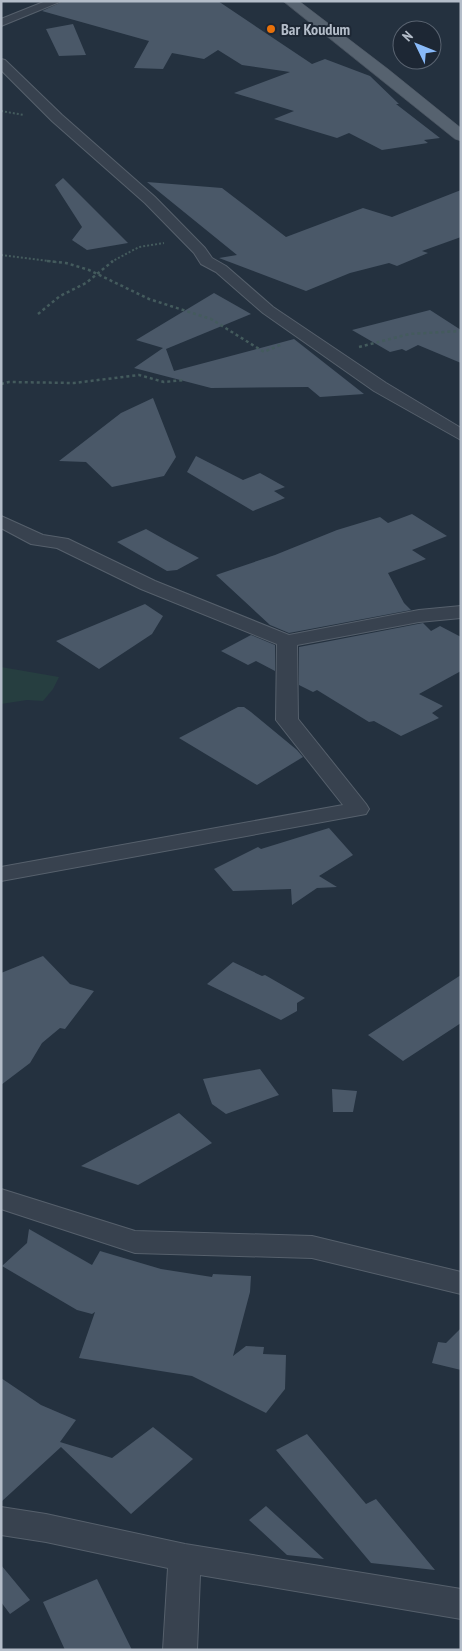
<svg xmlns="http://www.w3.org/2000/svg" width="462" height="1651" font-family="'PT Sans Narrow',sans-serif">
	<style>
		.green { fill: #263e40 }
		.building { fill: #4a5868 }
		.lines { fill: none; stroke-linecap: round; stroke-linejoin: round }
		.minor-casing { stroke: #56606c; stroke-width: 2 }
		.primary-casing { stroke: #444e5b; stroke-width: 1 }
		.path-far1 { stroke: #445b5d; stroke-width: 2; stroke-dasharray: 2 2; stroke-linecap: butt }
		.path { stroke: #445b5d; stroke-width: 2.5; stroke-dasharray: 3 3; stroke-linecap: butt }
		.minor { fill: #38424f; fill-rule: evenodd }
		.primary { fill: #56626f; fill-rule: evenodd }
		.food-dot { fill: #e8710a; stroke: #1d2734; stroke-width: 2 }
		.labels { text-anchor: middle; stroke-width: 4; stroke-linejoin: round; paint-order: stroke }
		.far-poi-label { font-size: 16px; font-weight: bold; fill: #b4bdc9; stroke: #1d2734; text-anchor: start }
	</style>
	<rect width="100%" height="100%" fill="#24313f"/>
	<!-- green -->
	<path class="green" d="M1,667l58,10 -6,12 -10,12 -16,-1 -26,4z"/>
	<!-- building -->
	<path class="building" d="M64,1h154l94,63 13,-5 45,17 29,28h-3l44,34 -16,2 4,3 -46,7 -33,-17 -12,5 -63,-19 20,-8 -60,-18 56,-21 -48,-7 -24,-15 -14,9 -32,-6 -9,16 -29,-1 15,-27 -107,-30z
		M73,24l13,31 -27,1 -13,-27z
		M63,178l65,65 -41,7 -15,-10 10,-13 -27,-42z
		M147,182l75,6 64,49 77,-29 29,9 69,-27v47l-39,14 6,2 -31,13 -8,-3 -39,10 -44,18 -87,-33 18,-3z
		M214,293l37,21 -85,35 8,22 120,-32 70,55 -44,3 -12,-10 -97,1 -77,-20 29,-20 -27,-8z
		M430,310l31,20v33l-43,-18 -12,6 -4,-2 -12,3 -38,-22z
		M153,398l23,59 -12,19 -52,11 -26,-25 -27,-1 62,-48z
		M196,456l47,24 17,-7 25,14 -11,4 11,7 -32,13 -66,-39z
		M412,514l35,22 -35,14 14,9 -38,14 16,30 7,7 -122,23 -19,-8 -54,-50 59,-20 62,-25 43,-13 8,6z
		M146,529l25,14 28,15 -22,12 -10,1 -50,-29z
		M145,604l18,12 -11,18 -53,35 -43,-28z
		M423,623l8,8 9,-5 21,11v34l-42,23 24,12 -11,7 7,5 -38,18 -27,-15 -5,1 -52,-32 -4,2 -14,-7v-38z
		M251,635l24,10v26l-19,-10 -8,4 -27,-14z
		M238,707h6l7,5 46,38 6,7 -46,28 -78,-47z
		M329,828l24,27 -34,21 18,11 -20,1 -25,17 -1,-16 -58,2 -19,-22 44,-22 3,2z
		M43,956l27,28 24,7 -29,38 -5,-1 -18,15 -12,20 -29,22v-112z
		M233,962l29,14 3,-1 40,23 -8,5v8l-16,9 -74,-36z
		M461,975v48l-58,38 -35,-26z
		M260,1069l19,26 -53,19 -14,-10 -9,-25z
		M332,1089l25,2 -4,21h-20z
		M179,1113l33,30 -74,42 -57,-19z
		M29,1229l63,36 8,-14 61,18 51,8 1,-3 38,2 -1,16 -17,64 13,-10 18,1 -1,7 23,1 -1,34 -19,24 -74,-37 -113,-18 16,-46 -3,2 -15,-4 -75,-44 25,-23z
		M461,1328v42l-29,-7 6,-21 8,1z
		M1,1378l40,27 35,15 -16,22 52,16 41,-31 40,32 -62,55 -70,-67 -60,55z
		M307,1434l59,70 10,-5 59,71 -64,-7 -95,-113z
		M266,1506l58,53 -37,-4 -38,-35z
		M1,1565l29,35 -20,14 -9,-12z
		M97,1579l35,71h-67l-22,-48z"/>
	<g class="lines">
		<defs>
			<path id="minor" d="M46,1h16l-61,25v-7z
				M1,59l4,1 57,55 93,82 50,51 7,10 14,8 47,41 113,76 75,45v12l-87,-49 -111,-78 -47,-41 -15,-8 -7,-11 -49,-50 -93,-82 -51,-51z
				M1,516l42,19 25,4 87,42 134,54 130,-25 42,-4v12l-42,4 -122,23 1,74 68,85 3,5 -3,5 -365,67v-14l342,-62 -67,-85 1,-76 -136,-55 -84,-41 -26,-4 -30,-16z
				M1,1189l134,42 177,5 149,36v22l-149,-36 -177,-5 -134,-44z
				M1,1507l45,7 139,30 276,45v30l-261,-44 -3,75h-34l5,-82 -122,-26 -45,-7z"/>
			<path id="primary" d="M283,1h16l89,68 73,59v13l-6,-2z"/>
		</defs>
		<!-- minor casing -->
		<use href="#minor" class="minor-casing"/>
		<!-- primary casing -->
		<use href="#primary" class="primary-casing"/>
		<!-- path-far1 -->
		<path class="path-far1" d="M1,111l23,4
			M1,255l56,7
			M111,262l28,-15 25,-4"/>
		<!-- path -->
		<path class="path" d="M47,261l19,2 23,7 60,29 62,20 53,33 18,-8
			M38,314l22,-18 26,-13 27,-22
			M359,347l50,-13 52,-3
			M1,384l8,-2 65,1 65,-8 25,7 20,-2"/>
		<!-- minor -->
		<use href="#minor" class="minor"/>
		<!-- primary -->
		<use href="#primary" class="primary"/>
	</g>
	<!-- markers -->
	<circle class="food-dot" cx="271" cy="29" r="5"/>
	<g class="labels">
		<!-- far-poi labels -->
		<g class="far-poi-label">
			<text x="281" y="35">Bar Koudum</text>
		</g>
	</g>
	<!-- border -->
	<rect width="462" height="1651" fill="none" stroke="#b4bdc9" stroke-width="5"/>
	<!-- north arrow -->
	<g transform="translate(417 45) rotate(313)"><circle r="24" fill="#1d2734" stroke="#596370"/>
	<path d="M0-4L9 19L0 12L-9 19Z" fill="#89baf9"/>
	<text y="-8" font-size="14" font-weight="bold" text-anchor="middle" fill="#b4bdc9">N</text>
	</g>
</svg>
